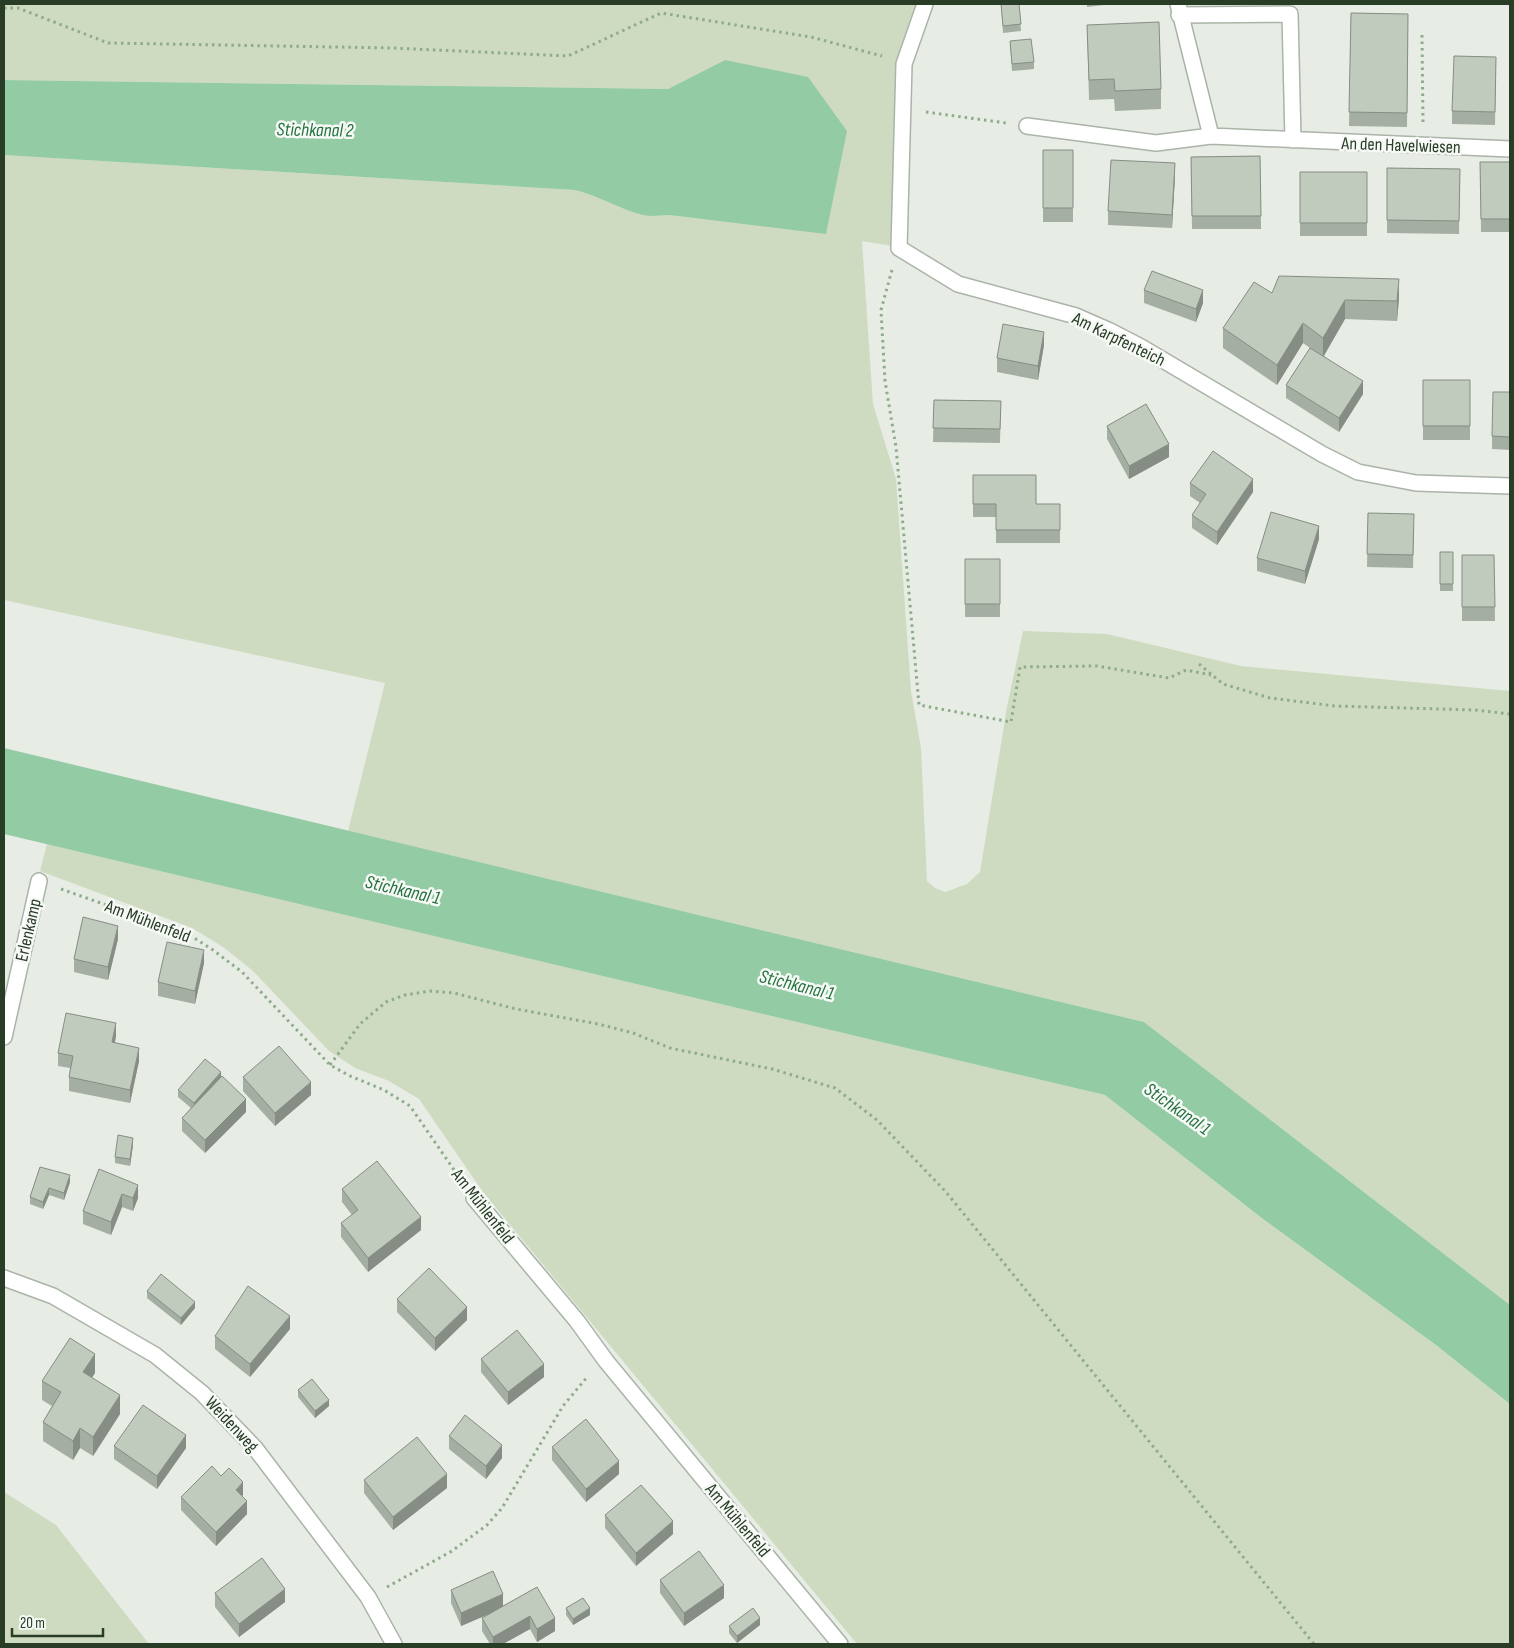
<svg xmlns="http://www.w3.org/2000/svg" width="1514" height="1648" font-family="'Sofia Sans Condensed',sans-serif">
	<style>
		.green { fill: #cfdbc0 }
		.water { fill: #93cba5 }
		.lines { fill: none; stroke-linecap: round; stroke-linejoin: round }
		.minor-casing { stroke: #aab4a8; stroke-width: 18 }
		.path { stroke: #8eac89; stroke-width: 3; stroke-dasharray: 2.5 4; stroke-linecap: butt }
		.minor { stroke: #fff; stroke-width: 15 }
		.wall { fill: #a5aea3 }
		.shaded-wall { fill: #868d84 }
		.building { fill: #c0cabd; stroke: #868d84 }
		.labels { text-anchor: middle; stroke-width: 5; stroke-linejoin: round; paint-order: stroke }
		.street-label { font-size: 18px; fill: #283c26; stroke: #f6f9f5 }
		.water-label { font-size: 19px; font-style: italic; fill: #267240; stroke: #f6f9f5 }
	</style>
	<rect width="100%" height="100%" fill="#e7ece5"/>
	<!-- green -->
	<path class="green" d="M4,4h912l-18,51 -6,191 -30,-5 11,163 23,75 15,212 10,57 6,133 8,7 10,4 22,-8 13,-12 27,-165 16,-76 84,3 134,32 269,25v614l-366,-283 -796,-191 37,-148 -381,-83v-445l570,35c37,7 56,26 96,25l55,-155 -57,29 -664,-9z
		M47,844l1058,251 158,124 173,126 74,59v240h-653l-374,-452 -64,-93 -30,-18 -34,-13 -26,-17 -77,-81 -29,-23 -31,-19 -152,-57z
		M4,1492l52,33 93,119h-145z"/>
	<!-- water -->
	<path class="water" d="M725,60l83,17 39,54 -21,103 -156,-19c-7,0 -14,1 -20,1 -25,-3 -50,-21 -76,-26l-570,-35v-75l664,9z
		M4,748l1140,274 366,283v99l-74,-59 -173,-126 -158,-124 -1101,-261z"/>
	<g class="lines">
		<defs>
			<path id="minor" d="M925,4l-21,60 -5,184 59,36 118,32 32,14 33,17 181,107 36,18 58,11 94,3
				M1178,4l33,132 299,13
				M1179,15l111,-1 3,126
				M1027,126l129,17 55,-7
				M4,1037l35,-156
				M474,1198l103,123 29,40 234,283
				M4,1278l49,18 102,59 47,38 53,55 113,149 26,47"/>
		</defs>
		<!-- minor casing -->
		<use href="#minor" class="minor-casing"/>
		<!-- path -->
		<path class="path" d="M4,8h14l90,35 284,5 176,8 93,-43 150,24 71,19
			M1422,35l1,88
			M926,112l80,11
			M892,270l-11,40 4,71 11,66 23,258 92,17 9,-55 77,-1 72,12 17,-8 25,5
			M1199,664l24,20 47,14 65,8 140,4 35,4
			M61,889l127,45 25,16 29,22 88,93 20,11 34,14 26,16 51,74
			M330,1065l30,-41 26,-22 19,-7 25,-4 24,2 62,16 82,15 35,9 37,15 102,21 63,19 42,32 69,72 368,452
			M387,1587l65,-36 35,-26 15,-17 61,-102 25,-30"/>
		<!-- minor -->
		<use href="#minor" class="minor"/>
	</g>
	<!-- wall -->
	<path class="wall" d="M1001,4h18l2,27 -18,2z
		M1087,4h25l-25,3z
		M1351,13l57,1 -1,113 -58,-1z
		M1087,25l74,64v20l-46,2 -1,-12 -25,1z
		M1010,41l24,21v7l-22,2z
		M1496,57l-1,68 -43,-1v-13z
		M1043,150h30v72h-30z
		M1260,156l1,73h-69l-1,-72z
		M1480,162h30v70h-29z
		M1387,168l73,1 -1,65 -72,-1z
		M1300,172h67v64h-67z
		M1175,176l-3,52 -64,-3v-14z
		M1144,290l59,13 -7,19 -52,-19z
		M1272,293l127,5 -2,23 -52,-2 -21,37 39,38 -24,38 -53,-34v-13l24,-37 -7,-5 -26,42 -54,-37v-20z
		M1044,345l-6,35 -41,-8v-14z
		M1423,380h47v60h-47z
		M1510,392v58l-18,-1v-13z
		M934,400l67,1 -1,42 -67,-1z
		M1107,426l62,31 -40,22 -22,-40z
		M973,475l63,29h24v39h-64v-26h-23z
		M1190,483l63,9 -36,53 -25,-17v-13l8,-12 -10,-7z
		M1368,513l46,14 -1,41 -46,-1z
		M1319,539l-14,45 -48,-13v-13z
		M1440,552h13v39h-13z
		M1462,555h32l1,66h-33z
		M965,559h35v58h-35z
		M118,939l-10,41 -34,-8v-13z
		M204,963l-9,41 -37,-8v-14z
		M116,1036l-1,6 24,19 -9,42 -61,-12v-14l1,-9 -12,-2v-13z
		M243,1077l68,18 -36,31 -32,-35z
		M221,1078l25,34 -41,41 -23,-22v-13l9,-10 -13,-11v-7z
		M133,1145l-3,21 -15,-3v-6z
		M40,1167l30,15 -6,18 -15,-5 -6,14 -13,-5v-7z
		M99,1169l39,29 -5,13 -11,-4 -11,28 -28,-11v-13z
		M342,1189l79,41 -53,42 -27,-35v-14l11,-8 -10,-13z
		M147,1291l48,17 -14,17 -34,-27z
		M397,1299l70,21 -32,31 -38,-39z
		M290,1329l-40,48 -35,-28v-13z
		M481,1359l63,18 -36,28 -27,-33z
		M95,1373l-3,4 28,37 -27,42 -13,-8 -7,12 -30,-19v-19l9,-16 -10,-6v-19z
		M298,1390l31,16 -14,12 -17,-21z
		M449,1436l53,22 -16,21 -37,-30z
		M114,1446l72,2 -29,41 -43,-30z
		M552,1447l67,27 -33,28 -34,-42z
		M221,1476l22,19 -1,1 5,18 -31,32 -35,-36v-13z
		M364,1480l83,8 -54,42 -29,-37z
		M605,1515l68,19 -37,32 -31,-38z
		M660,1580l64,18 -40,28 -24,-33z
		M537,1587l18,44 -18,11 -7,-13 -27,15h-13l-8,-13v-13l7,-4 -28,12 -10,-23v-13l52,16z
		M215,1593l70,9 -46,35 -24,-30z
		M566,1608l24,7 -17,10 -7,-10z
		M760,1625l-23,18 -8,-10v-7z"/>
	<!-- shaded-wall -->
	<path class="shaded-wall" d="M1175,163v13l-3,52v-13z
		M1399,279v19l-2,23v-20z
		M1203,290v13l-7,19v-13z
		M1345,300v19l-22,38v-19z
		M1303,323v20l-26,42v-20z
		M1044,332v13l-6,35v-14z
		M1363,381v13l-24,38v-14z
		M1169,444v13l-40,22v-13z
		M1253,479v13l-36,53v-13z
		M1319,526v13l-14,45v-13z
		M118,926v13l-10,41v-13z
		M204,950v13l-9,41v-13z
		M116,1023v13l-4,19v-13z
		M139,1048v13l-9,42v-13z
		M221,1072v6l-27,32v-7z
		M311,1082v13l-36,31v-13z
		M246,1099v13l-41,41v-13z
		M133,1138v7l-3,21v-7z
		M70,1175v7l-6,18v-7z
		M138,1185v13l-5,13v-13z
		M49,1188v7l-6,14v-7z
		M122,1194v13l-11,28v-13z
		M421,1217v13l-53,42v-14z
		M195,1302v6l-14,17v-7z
		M467,1307v13l-32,31v-13z
		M290,1316v13l-40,48v-13z
		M95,1354v19l-12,18v-19z
		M544,1364v13l-36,28v-13z
		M120,1395v19l-27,42v-19z
		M329,1400v6l-14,12v-7z
		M80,1428v20l-7,12v-19z
		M186,1435v13l-29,41v-13z
		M5,1440v6l-1,3v-6z
		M502,1445v13l-16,21v-13z
		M619,1461v13l-33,28v-13z
		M447,1474v14l-54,42v-13z
		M243,1482v13l-7,8v-13z
		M247,1501v13l-31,32v-14z
		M673,1521v13l-37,32v-13z
		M724,1585v13l-40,28v-13z
		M285,1589v13l-46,35v-13z
		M503,1594v14l-42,18v-13z
		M590,1608v7l-17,10v-6z
		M530,1616v13l-27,15h-10v-7z
		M555,1618v13l-18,11v-13z
		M760,1618v7l-23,18v-7z"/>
	<!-- building -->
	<path class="building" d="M1001,4h18l2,20 -18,2z
		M1351,13l57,1 -1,99 -58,-1z
		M1159,22l2,67 -46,2 -1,-12 -25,1 -2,-55z
		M1031,39l3,23 -22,2 -2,-23z
		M1454,56l42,1 -1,55 -43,-1z
		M1043,150h30v58h-30z
		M1260,156l1,60h-69l-1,-59z
		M1111,160l64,3 -3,52 -64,-4z
		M1480,162h30v57h-29z
		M1387,168l73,1 -1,52 -72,-1z
		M1300,172h67v51h-67z
		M1152,271l51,19 -7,19 -52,-19z
		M1279,276l120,3 -2,22 -52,-1 -22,38 -20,-15 -26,42 -54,-37 31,-46 18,11z
		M1003,324l41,8 -6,34 -41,-8z
		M1310,348l53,33 -24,37 -53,-33z
		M1423,380h47v46h-47z
		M1493,392h17v45l-18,-1z
		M934,400l67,1 -1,28 -67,-1z
		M1146,404l23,40 -40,22 -22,-40z
		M1213,451l40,28 -36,53 -25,-17 14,-21 -16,-11z
		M973,475h63v29h24v26h-64v-26h-23z
		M1271,512l48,14 -14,45 -48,-13z
		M1368,513l46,1 -1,41 -46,-1z
		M1440,552h13v32h-13z
		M1462,555h32l1,52h-33z
		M965,559h35v45h-35z
		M83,917l35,9 -10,41 -34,-8z
		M167,942l37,8 -9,41 -37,-9z
		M66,1013l50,10 -4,19 27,6 -9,42 -61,-13 4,-21 -15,-3z
		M279,1046l32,36 -36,31 -32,-36z
		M205,1059l16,13 -27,31 -16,-13z
		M222,1076l24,23 -41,41 -23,-22z
		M118,1135l15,3 -3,21 -15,-2z
		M377,1161l44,56 -53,41 -27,-35 17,-13 -16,-21z
		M40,1167l30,8 -6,18 -15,-5 -6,14 -13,-5z
		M99,1169l39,16 -5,13 -11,-4 -11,28 -28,-11z
		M429,1268l38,39 -32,31 -38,-39z
		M161,1274l34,28 -14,16 -34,-27z
		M248,1286l42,30 -40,48 -35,-28z
		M517,1330l27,34 -36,28 -27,-33z
		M70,1338l25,16 -12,18 37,23 -27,42 -13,-9 -7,13 -30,-19 18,-30 -19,-11z
		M312,1379l17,21 -14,11 -17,-21z
		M143,1405l43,30 -29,41 -43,-30z
		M465,1415l37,30 -16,21 -37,-30z
		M586,1419l33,42 -33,28 -34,-42z
		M417,1437l30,37 -54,43 -29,-37z
		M212,1466l9,10 8,-8 14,14 -7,8 11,11 -31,31 -35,-35z
		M641,1485l32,36 -37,32 -31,-38z
		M699,1551l25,34 -40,28 -24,-33z
		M262,1558l23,31 -46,35 -24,-31z
		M493,1571l10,23 -42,19 -10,-23z
		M537,1587l18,31 -18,11 -7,-13 -37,21 -11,-19z
		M583,1598l7,10 -17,11 -7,-11z
		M753,1608l7,10 -23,18 -8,-10z"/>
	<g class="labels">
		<!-- street labels -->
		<g class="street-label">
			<text transform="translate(1401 145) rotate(2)" y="6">An den Havelwiesen</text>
			<text transform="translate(1119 339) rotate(26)" y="6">Am Karpfenteich</text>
			<text transform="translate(148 921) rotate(21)" y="6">Am Mühlenfeld</text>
			<text transform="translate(28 930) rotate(-77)" y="6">Erlenkamp</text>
			<text transform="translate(483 1206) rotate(52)" y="6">Am Mühlenfeld</text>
			<text transform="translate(232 1424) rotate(47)" y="6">Weidenweg</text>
			<text transform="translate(738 1520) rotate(50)" y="6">Am Mühlenfeld</text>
		</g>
		<!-- water labels -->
		<g class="water-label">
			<text transform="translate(315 129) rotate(1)" y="7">Stichkanal 2</text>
			<text transform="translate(403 889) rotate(13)" y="7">Stichkanal 1</text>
			<text transform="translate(797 984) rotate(14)" y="7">Stichkanal 1</text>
			<text transform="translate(1178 1108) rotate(35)" y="7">Stichkanal 1</text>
		</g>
	</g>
	<!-- border -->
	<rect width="1514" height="1648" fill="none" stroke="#283c26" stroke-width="10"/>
	<!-- scale -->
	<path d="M12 1628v8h91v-8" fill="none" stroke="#283c26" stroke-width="2.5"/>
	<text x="20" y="1628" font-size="15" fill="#283c26" stroke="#f6f9f5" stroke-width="4" paint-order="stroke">20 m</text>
</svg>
